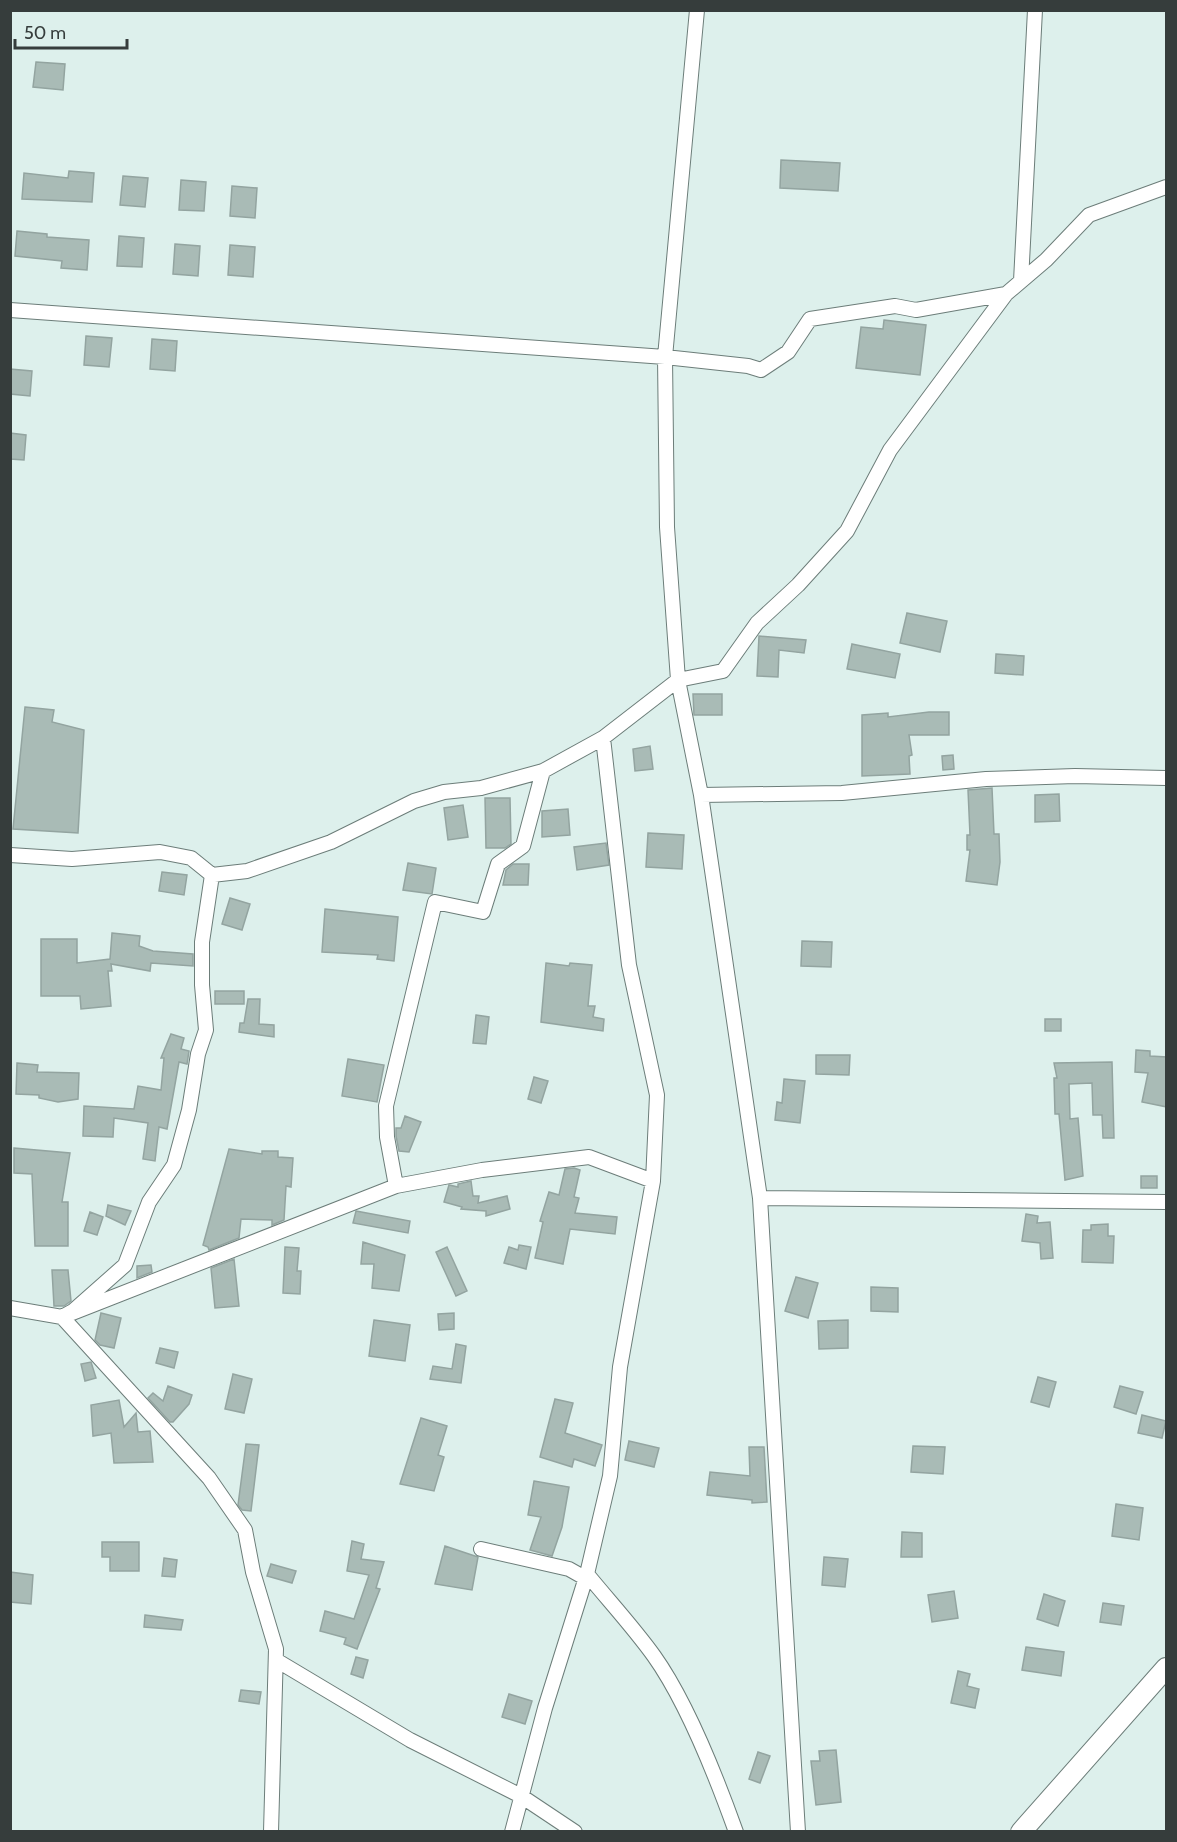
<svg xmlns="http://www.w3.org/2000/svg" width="1177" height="1842" font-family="Cabin,sans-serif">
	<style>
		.building { fill: #a9bbb6; stroke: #93a4a0; stroke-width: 1.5 }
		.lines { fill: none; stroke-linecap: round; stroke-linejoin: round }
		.minor-casing { stroke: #6c7d79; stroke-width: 16 }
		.secondary-casing { stroke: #6c7d79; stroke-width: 22 }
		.minor { stroke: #fff; stroke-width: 14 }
		.secondary { stroke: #fff; stroke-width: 20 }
	</style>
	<rect width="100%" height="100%" fill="#ddf0ec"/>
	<!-- building -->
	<path class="building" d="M36,62l29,2 -2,26 -30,-3z
		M781,160l59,3 -2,28 -58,-3z
		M69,171l25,2 -2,29 -70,-3 2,-26 44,5z
		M123,176l25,2 -3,29 -25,-2z
		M181,180l25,2 -2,29 -25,-1z
		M232,186l25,2 -2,30 -25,-2z
		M17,231l30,3v3l42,3 -2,30 -26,-2 1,-7 -47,-5z
		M119,236l25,2 -2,29 -25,-1z
		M175,244l25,2 -2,30 -25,-2z
		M230,245l25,2 -2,30 -25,-2z
		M884,320l42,5 -6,50 -64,-7 5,-41 22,2z
		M86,336l26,2 -3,29 -25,-2z
		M152,339l25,2 -2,30 -25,-2z
		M10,369l22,2 -2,25 -20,-2z
		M10,433l16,2 -2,25 -14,-1z
		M907,613l40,8 -7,31 -40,-9z
		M759,636l47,4 -2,13 -25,-3 -1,27 -21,-1z
		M852,644l48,10 -5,24 -48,-9z
		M996,654l28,2 -1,19 -28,-2z
		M693,694h29v21h-28z
		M25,707l29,3 -2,12 32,8 -6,103 -65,-4z
		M929,712h20v23h-40l3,20 -3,1 1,18 -48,2v-61l26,-2v4z
		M650,746l3,23 -18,2 -2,-22z
		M953,755l1,14 -11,1 -1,-14z
		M992,788l2,46h5l1,28 -3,23 -31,-4 4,-31h-3v-15h3l-2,-45z
		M1059,794l1,27 -25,1v-27z
		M485,798h25l1,46 -6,4h-19z
		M463,805l5,32 -20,3 -4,-32z
		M568,809l2,26 -28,2v-26z
		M648,833l36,2 -2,34 -36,-2z
		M606,843l3,22 -32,5 -3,-23z
		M408,863l28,5 -4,26 -29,-4z
		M513,864h16l-1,21h-25l3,-15z
		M162,872l25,3 -3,20 -25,-4z
		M230,898l20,6 -8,26 -20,-6z
		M325,909l73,8 -4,44 -17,-2 1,-4 -56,-3z
		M112,933l28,3 -1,10 14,5 40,3v12l-42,-3 -1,8 -39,-7 1,7h-4l3,35 -30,3 -1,-13h-39v-57h36v24l33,-4z
		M802,941l30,1 -1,25 -30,-1z
		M546,963l23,3 1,-3 22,2 -4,41h7l-2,11 11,2 -1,12 -62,-9z
		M215,991h29v13h-29z
		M248,999h12l-1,25 15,1v12l-35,-5 1,-9h4z
		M476,1015l13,2 -3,27 -13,-1z
		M1045,1019h16v12h-16z
		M171,1034l13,4 -3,11 8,2 -2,13 -8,-2 -12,67 -8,-2 -4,34 -12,-2 5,-36 -34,-5 -1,19 -30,-1 1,-30 50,3 4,-23 23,4 3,-32h-3z
		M1136,1050l14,1v5l17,1v50l-25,-5 6,-29 -13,-1z
		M816,1055h34l-1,20 -33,-1z
		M348,1059l36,6 -7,37 -35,-6z
		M1112,1062l2,76h-11l-1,-23h-9l-1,-32 -23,1 1,35 8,-1 5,58 -18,4 -6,-66h-4l-1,-36h3l-3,-15z
		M17,1063l21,2 -1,7 42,1 -1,26 -20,3 -19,-4v-3l-23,-1z
		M534,1077l14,4 -7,22 -13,-4z
		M784,1079l21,2 -5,42 -25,-3 2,-18 5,1z
		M405,1116l16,6 -12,30 -10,-1 -3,-15v-8h5z
		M14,1148l56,5 -8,49h6v44h-33l-3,-72 -18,-1z
		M229,1149l33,5v-3h16v6l15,1 -2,29 -5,-1 -2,34 -12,5v-5l-31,-1 -2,19 -30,12 -1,-3 -5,-2z
		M574,1168l6,2 -6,27 5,1 -4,15 42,4 -2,17 -45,-5 -7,35 -28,-6 8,-36 -3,-1 9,-29 10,3 6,-26z
		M1141,1176h16v12h-16z
		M471,1181l2,15h6l-1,7 29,-7 3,13 -24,7v-5l-25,-2 1,-2 -18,-5 5,-17 9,2v-3z
		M108,1205l23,6 -6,14 -19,-9z
		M356,1211l54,10 -2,12 -55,-10z
		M90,1212l13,5 -6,18 -13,-4z
		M1026,1214l12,2 -1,7 13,-1 3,36 -12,1 -1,-16 -18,-2z
		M1108,1224v12h6l-1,27 -31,-1 1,-32h8v-5z
		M363,1242l42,13 -6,36 -27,-3 2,-24h-13z
		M519,1245l12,2 -5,22 -22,-6 5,-16 9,3z
		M285,1247l14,1 -2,23h4l-1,23 -17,-1z
		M447,1247l20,44 -11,5 -20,-44z
		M234,1259l5,47 -24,2 -4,-40z
		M151,1265l1,7 -15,6v-12z
		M52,1270h16l3,31 -7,5h-10z
		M796,1277l22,6 -10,35 -23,-7z
		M871,1287l27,1v24l-27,-1z
		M101,1313l20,5 -7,30 -14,-3 -5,-5z
		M454,1313v16l-15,1 -1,-16z
		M374,1320l36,5 -5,36 -36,-5z
		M848,1320v28l-29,1 -1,-28z
		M456,1344l10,2 -5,37 -31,-4 3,-13 19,3z
		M160,1348l18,4 -4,16 -18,-5z
		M91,1362l5,16 -11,3 -4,-17z
		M233,1374l19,5 -8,34 -19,-4z
		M1038,1377l18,5 -7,25 -18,-5z
		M168,1386l24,9 -3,9 -16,18h-3l-22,-24 5,-5 10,8z
		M1120,1386l23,6 -7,22 -22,-7z
		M555,1399l18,4 -8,30 37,12 -7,21 -21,-7 -2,8 -32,-10z
		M119,1400l5,27 12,-14 2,19 12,-1 3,31 -39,1 -3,-30 -18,3 -2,-31z
		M1142,1415l24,6 -4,17 -24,-5z
		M421,1418l26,8 -9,29 6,2 -10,34 -34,-7z
		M629,1441l30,7 -5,19 -29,-7z
		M246,1444l13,1 -8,66 -9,-1 -4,-5z
		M913,1446l32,1 -2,27 -32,-2z
		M749,1447h15l3,55 -15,1v-3l-45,-5 3,-23 40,4z
		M534,1481l35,6 -7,40 -10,29 -22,-6 11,-33 -13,-2z
		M1116,1504l27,4 -4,32 -27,-4z
		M902,1532l20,1v24h-21z
		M352,1541l12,3 -3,15 23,3 -8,26 4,1 -23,60 -13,-5 2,-6 -26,-7 5,-20 29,8 15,-44 -22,-4z
		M102,1542h37v29h-29v-14h-8z
		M445,1546l33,11 -6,33 -37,-6z
		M824,1557l24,2 -3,28 -23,-2z
		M164,1558l13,2 -2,17 -13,-1z
		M271,1564l25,7 -4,12 -25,-7z
		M10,1572l23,3 -2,29 -21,-2z
		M954,1591l4,27 -26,4 -4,-27z
		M1044,1594l21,7 -7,25 -21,-7z
		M1103,1603l21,3 -3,19 -21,-3z
		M145,1615l38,5 -2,10 -37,-3z
		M1026,1647l38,5 -3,24 -39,-6z
		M356,1657l12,3 -5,18 -12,-4z
		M958,1671l12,3 -3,12 12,3 -4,19 -24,-5z
		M241,1690l20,2 -2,12 -20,-3z
		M509,1694l23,7 -7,23 -23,-7z
		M836,1750l5,52 -25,3 -5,-44h9l-1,-10z
		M758,1752l12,4 -10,27 -11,-4z"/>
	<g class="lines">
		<defs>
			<path id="minor" d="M697,10l-32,347 2,170 11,153 23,115 59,403 38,634
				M1021,281l14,-271
				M10,310l655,47 83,9 13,4 27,-18 22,-33 85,-13 21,4 90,-16
				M701,795l141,-2 144,-14 89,-3 91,2
				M10,855l62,4 88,-7 31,6 21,17 35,-4 84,-29 83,-41 30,-9 37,-4 62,-17 60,-33 75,-58 45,-9 34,-48 41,-38 49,-54 43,-81 116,-156 40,-34 43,-45 77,-28
				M212,875l-10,67v43l4,45 -8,24 -9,56 -15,55 -25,37 -24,63 -52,46 -11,6 147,161 36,52 8,42 23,77 -5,183
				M396,1186l-9,-49 -1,-31 49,-204 48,10 15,-48 25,-18 20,-75
				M760,1198l406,4
				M10,1308l52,9 334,-131 86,-16 107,-13 64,24
				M481,1549l88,20 16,9 2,-4c22,27 47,54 67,82 32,45 63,123 82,176
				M276,1660l134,80 111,56 54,36
				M512,1832l33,-124 42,-134 23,-98 10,-109 33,-186 4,-86 -28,-130 -26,-227"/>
			<path id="secondary" d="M1021,1832l145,-164"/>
		</defs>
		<!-- minor casing -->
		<use href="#minor" class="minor-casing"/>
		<!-- secondary casing -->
		<use href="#secondary" class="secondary-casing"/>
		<!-- minor -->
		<use href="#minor" class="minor"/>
		<!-- secondary -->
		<use href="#secondary" class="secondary"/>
	</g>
	<!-- border -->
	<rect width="1177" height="1842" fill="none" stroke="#363d3c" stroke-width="24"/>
	<!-- scale -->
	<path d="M15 39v9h112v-9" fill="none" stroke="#363d3c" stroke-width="3"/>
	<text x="24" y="39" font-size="18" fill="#363d3c" stroke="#ddf0ec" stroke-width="4.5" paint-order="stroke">50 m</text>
</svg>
